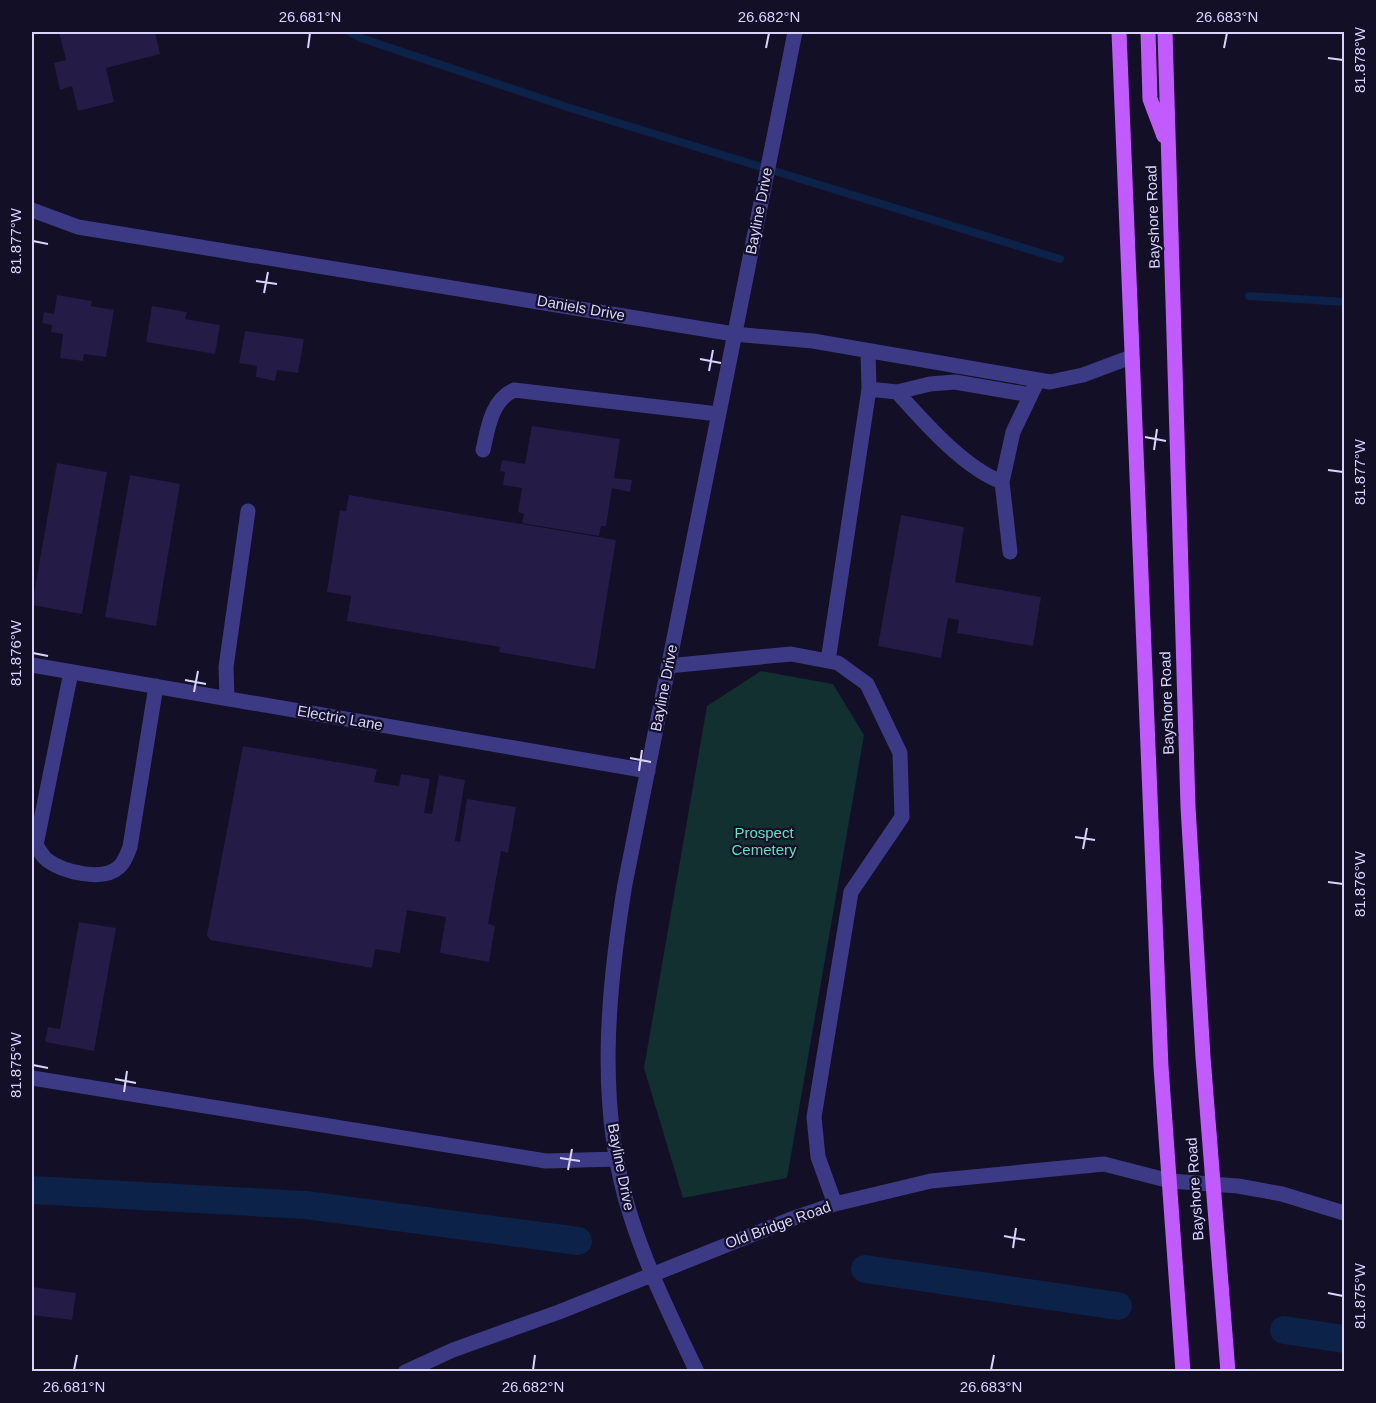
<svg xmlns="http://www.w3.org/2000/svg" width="1376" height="1403" font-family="Arial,sans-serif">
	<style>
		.green { fill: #12302f }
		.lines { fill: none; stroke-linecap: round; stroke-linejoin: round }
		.stream { stroke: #0c2248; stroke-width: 8 }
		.canal { stroke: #0c2248; stroke-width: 28 }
		.building { fill: #241b47 }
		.minor { stroke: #3d3a85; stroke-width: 15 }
		.major { stroke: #c25bff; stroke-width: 15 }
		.ticks { fill: none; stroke: #d9d4ff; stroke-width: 2 }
		.labels { text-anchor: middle; stroke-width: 4.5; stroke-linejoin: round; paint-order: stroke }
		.street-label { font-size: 15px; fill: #d9d4ff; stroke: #130f26 }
		.park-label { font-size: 15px; fill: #5fe0c0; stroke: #130f26 }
		.neatline { fill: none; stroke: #d9d4ff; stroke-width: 2 }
		.ticks-label { font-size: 15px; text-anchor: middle; fill: #d9d4ff }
	</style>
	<rect width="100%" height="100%" fill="#130f26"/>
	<!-- green -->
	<path class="green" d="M761,671l72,13 31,51 -77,443 -104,20 -39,-130 63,-362z"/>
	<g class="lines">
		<!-- stream -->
		<path class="stream" d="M350,32l11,6 206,69 493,152
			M1249,296l95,6"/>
		<!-- canal -->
		<path class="canal" d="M32,1190l274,15 272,36
			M865,1269l253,37
			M1284,1330l60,9"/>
	</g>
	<!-- building -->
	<path class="building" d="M59,32h96l5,22 -54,14 8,34 -36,9 -6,-25 -12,4 -6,-27 12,-3z
		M57,295l35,6 -1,5 23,4 -8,47 -22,-3 -1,7 -23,-3 3,-24 -12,-2 1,-7 -10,-2 2,-11 10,2z
		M152,306l35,6 -2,7 35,6 -5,29 -69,-12z
		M245,331l59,8 -6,34 -21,-3 -2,11 -19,-4 1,-11 -18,-3z
		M532,426l88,13 -6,39 18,2 -2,12 -18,-4 -6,38h-5l-2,10 -77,-13 2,-9 -6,-2 4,-24 -19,-3 2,-13 -5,-1 2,-11 23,4z
		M57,463l50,9 -25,142 -50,-9z
		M130,475l50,9 -24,142 -51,-9z
		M349,495l267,45 -21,129 -96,-17 1,-5 -153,-26 4,-25 -24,-4 13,-82 6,1z
		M901,515l63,12 -9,55 86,15 -8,49 -76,-13 2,-13 -11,-2 -7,40 -63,-12z
		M243,746l134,23 -3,13 25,4 2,-12 29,5 -6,34 8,1 7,-39 26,5 -10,61 5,1 7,-43 49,8 -8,46 -7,-2 -13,73 7,2 -6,36 -49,-9 6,-36 -39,-7 -7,43 -25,-4 -3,19 -162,-28 -3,-5z
		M79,922l37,6 -22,123 -49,-9 3,-15 12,2z
		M32,1287l44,6 -4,27 -40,-5z"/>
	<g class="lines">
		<!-- minor -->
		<path class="minor" d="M32,210l46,17 656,107 79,7 237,41 33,-7 48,-18
			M869,389l28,3c27,30 67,76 105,90
			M897,392l33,-8 25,-2 76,13
			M483,450c5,-22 8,-49 31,-60l204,24
			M1010,552l-8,-70 11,-50 25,-52
			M828,661l41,-272 -1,-38
			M32,665l616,106
			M668,666l123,-12 47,9 29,21 33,69 2,64 -51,75 -37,225 4,40 17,47
			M71,672l-35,173c3,5 6,11 11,15 16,12 56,22 72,7 6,-5 8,-13 11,-20l26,-161
			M227,698l-1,-31 22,-156
			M32,1078l514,83 71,-2
			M405,1372l48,-22 106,-38 235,-94 41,-14 96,-23 173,-17 66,17 68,5 44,8 62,19
			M697,1372c-24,-51 -49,-101 -66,-155 -35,-107 -24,-224 -6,-333l170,-852"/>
		<!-- major -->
		<path class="major" d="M1119,32l42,1035 22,305
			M1148,32l2,67 14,37
			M1165,32l23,775 15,250 25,315"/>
	</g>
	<!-- ticks -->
	<path class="ticks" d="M308,48l2,-15M766,48l3,-15M1224,48l3,-15M1328,58l15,2M33,241l15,3M256,281l21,3M264,293l4,-21M700,359l21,4M709,371l4,-21M1145,437l21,4M1154,450l3,-21M1328,470l15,2M33,653l15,3M185,680l21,4M194,692l4,-21M630,758l21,4M639,771l3,-21M1075,837l20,3M1083,849l4,-21M1328,882l15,2M33,1065l15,3M115,1079l21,4M124,1092l3,-21M560,1158l20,3M568,1170l4,-21M1004,1236l21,4M1013,1248l3,-20M1328,1293l15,3M74,1370l3,-15M533,1370l2,-15M991,1370l3,-15"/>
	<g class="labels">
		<!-- street labels -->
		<g class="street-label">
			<text transform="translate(759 211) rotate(-79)" y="5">Bayline Drive</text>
			<text transform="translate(1153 217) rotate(-92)" y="5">Bayshore Road</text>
			<text transform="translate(581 308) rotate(10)" y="5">Daniels Drive</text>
			<text transform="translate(664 688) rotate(-79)" y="5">Bayline Drive</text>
			<text transform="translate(1167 703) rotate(-92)" y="5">Bayshore Road</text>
			<text transform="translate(340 718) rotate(10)" y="5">Electric Lane</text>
			<text transform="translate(621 1167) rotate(79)" y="5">Bayline Drive</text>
			<text transform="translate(1195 1189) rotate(-94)" y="5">Bayshore Road</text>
			<text transform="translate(778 1225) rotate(-20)" y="5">Old Bridge Road</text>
		</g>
		<!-- park labels -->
		<g class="park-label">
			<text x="764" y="838">Prospect<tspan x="764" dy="17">Cemetery</tspan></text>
		</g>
	</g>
	<!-- border -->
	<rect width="1376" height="1403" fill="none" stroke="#130f26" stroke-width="66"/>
	<rect x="33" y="33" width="1310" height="1337" class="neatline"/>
	<g class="ticks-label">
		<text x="310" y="22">26.681°N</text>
		<text x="769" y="22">26.682°N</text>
		<text x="1227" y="22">26.683°N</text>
		<text transform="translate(1360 60) rotate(-90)" y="5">81.878°W</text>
		<text transform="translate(16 241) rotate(-90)" y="5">81.877°W</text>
		<text transform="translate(1360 472) rotate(-90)" y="5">81.877°W</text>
		<text transform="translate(16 653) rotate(-90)" y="5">81.876°W</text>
		<text transform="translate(1360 884) rotate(-90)" y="5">81.876°W</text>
		<text transform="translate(16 1065) rotate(-90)" y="5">81.875°W</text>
		<text transform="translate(1360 1296) rotate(-90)" y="5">81.875°W</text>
		<text x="74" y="1392">26.681°N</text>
		<text x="533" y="1392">26.682°N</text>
		<text x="991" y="1392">26.683°N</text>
	</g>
</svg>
